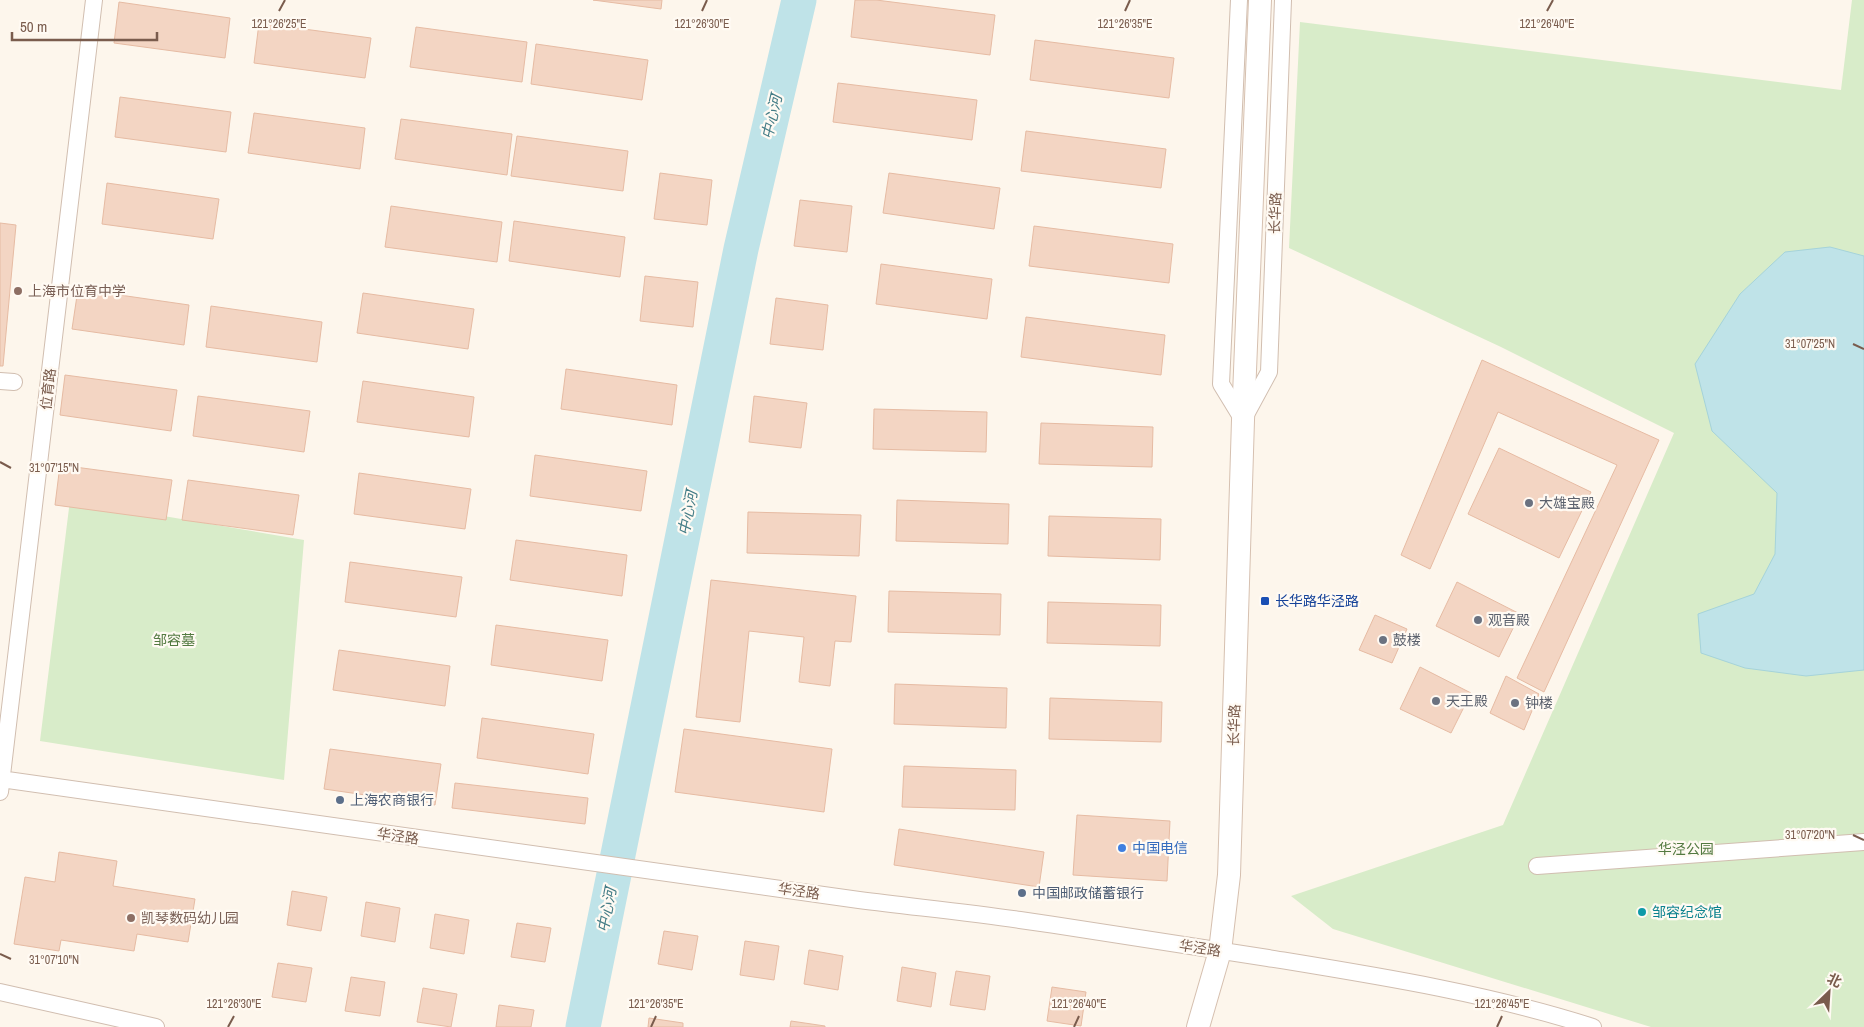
<svg xmlns="http://www.w3.org/2000/svg" width="1864" height="1027" font-family="'Archivo Narrow','Noto Sans SC',sans-serif">
	<style>
		.green { fill: #d8ecc9 }
		.water { fill: #bfe3e8; stroke: #a5d3da }
		.lines { fill: none; stroke-linecap: round; stroke-linejoin: round }
		.river { stroke: #bfe3e8; stroke-width: 35 }
		.building { fill: #f3d5c3; stroke: #e6bba3 }
		.street-casing { stroke: #d1beb0; stroke-width: 18 }
		.secondary-casing { stroke: #d6c0b0; stroke-width: 24 }
		.street { stroke: #fff; stroke-width: 16 }
		.secondary { stroke: #fff; stroke-width: 22 }
		.ticks { fill: none; stroke: #7a5c4d; stroke-width: 2 }
		.education-dot { fill: #8d6e63; stroke: #fffaf3; stroke-width: 2 }
		.worship-dot { fill: #6b7280; stroke: #fffaf3; stroke-width: 2 }
		.transit-dot { fill: #1a4fb4; stroke: #fffaf3; stroke-width: 2 }
		.service-dot { fill: #5c6f8a; stroke: #fffaf3; stroke-width: 2 }
		.shop-dot { fill: #3f7fe0; stroke: #fffaf3; stroke-width: 2 }
		.culture-dot { fill: #0f9aa8; stroke: #fffaf3; stroke-width: 2 }
		.labels { text-anchor: middle; stroke-width: 4.5; stroke-linejoin: round; paint-order: stroke }
		.street-label { font-size: 14px; fill: #7a5c4d; stroke: #fffaf3 }
		.education-label { font-size: 14px; fill: #785e54; stroke: #fffaf3; text-anchor: start }
		.worship-label { font-size: 14px; fill: #5b616d; stroke: #fffaf3; text-anchor: start }
		.transit-label { font-size: 14px; fill: #164399; stroke: #fffaf3; text-anchor: start }
		.park-label { font-size: 14px; fill: #537a41; stroke: #fffaf3 }
		.service-label { font-size: 14px; fill: #4e5e75; stroke: #fffaf3; text-anchor: start }
		.shop-label { font-size: 14px; fill: #366cbe; stroke: #fffaf3; text-anchor: start }
		.culture-label { font-size: 14px; fill: #0d838f; stroke: #fffaf3; text-anchor: start }
		.water-label { font-size: 15px; font-style: italic; fill: #437c86; stroke: #fffaf3 }
		.ticks-label { font-size: 12px; text-anchor: middle; fill: #7a5c4d; stroke: #fffaf3; stroke-width: 4.5; stroke-linejoin: round; paint-order: stroke }
	</style>
	<rect width="100%" height="100%" fill="#fdf6ec"/>
	<!-- green -->
	<path class="green" d="M1852,0h12v1027h-213l-318,-98 -42,-33 212,-71 171,-392 -173,-86 -212,-99 11,-226 541,68z
		M70,500l234,40 -20,240 -244,-39z"/>
	<!-- water -->
	<path class="water" d="M1830,247l34,9v414l-58,6 -61,-8 -44,-15 -3,-39 56,-20 21,-40 2,-61 -65,-62 -17,-67 45,-70 45,-42z"/>
	<g class="lines">
		<!-- river -->
		<path class="river" d="M583,1027l158,-778 58,-249"/>
	</g>
	<!-- building -->
	<path class="building" d="M593,0h69l-1,9z
		M855,0h21l119,15 -5,40 -139,-18z
		M119,2l111,16 -5,40 -111,-15z
		M259,23l112,15 -6,40 -111,-15z
		M416,27l111,15 -5,40 -112,-15z
		M1035,40l139,18 -5,40 -139,-18z
		M536,44l112,16 -6,40 -111,-16z
		M838,83l139,17 -5,40 -139,-18z
		M120,97l111,15 -5,40 -111,-15z
		M254,113l111,15 -5,41 -112,-16z
		M401,119l111,15 -5,41 -112,-16z
		M1026,131l140,18 -5,39 -140,-17z
		M517,136l111,15 -5,40 -112,-15z
		M660,173l52,7 -5,45 -53,-6z
		M889,173l111,15 -6,41 -111,-16z
		M107,183l112,16 -6,40 -111,-15z
		M800,200l52,6 -5,46 -53,-6z
		M391,206l111,16 -5,40 -112,-15z
		M514,221l111,16 -5,40 -111,-16z
		M0,223l16,2 -13,141h-3z
		M1034,226l139,18 -4,39 -140,-17z
		M881,264l111,15 -5,40 -111,-15z
		M645,276l53,6 -5,45 -53,-6z
		M78,289l111,16 -5,40 -112,-16z
		M363,293l111,16 -6,40 -111,-16z
		M776,298l52,7 -5,45 -53,-6z
		M211,306l111,16 -5,40 -111,-15z
		M1026,317l139,18 -4,40 -140,-18z
		M1482,360l177,80 -115,252 -27,-14 100,-213 -119,-53 -68,157 -29,-14z
		M566,369l111,16 -5,40 -111,-16z
		M65,375l112,15 -6,41 -111,-16z
		M363,381l111,16 -5,40 -112,-15z
		M198,396l112,15 -6,41 -111,-16z
		M754,396l53,7 -6,45 -52,-6z
		M874,409l113,3 -1,40 -113,-3z
		M1041,423l112,4 -1,40 -113,-3z
		M1499,448l92,44 -32,66 -91,-44z
		M535,455l112,16 -6,40 -111,-15z
		M60,465l112,15 -6,40 -111,-15z
		M359,473l112,16 -6,40 -111,-15z
		M188,480l111,15 -6,40 -111,-15z
		M897,500l112,4 -1,40 -112,-3z
		M748,512l113,3 -2,41 -112,-3z
		M1049,516l112,3 -1,41 -112,-4z
		M516,540l111,15 -5,41 -112,-16z
		M350,562l112,15 -6,40 -111,-15z
		M711,580l145,16 -5,46 -16,-1 -5,45 -31,-4 5,-45 -55,-6 -9,91 -44,-5z
		M1457,582l63,32 -21,43 -63,-31z
		M889,591l112,3 -1,41 -112,-3z
		M1048,602l113,3 -1,41 -113,-3z
		M1375,615l32,14 -15,34 -33,-13z
		M496,625l112,15 -6,41 -111,-16z
		M339,650l111,16 -5,40 -112,-16z
		M1420,667l51,26 -20,40 -51,-24z
		M1506,676l33,18 -15,36 -34,-17z
		M895,684l112,4 -1,40 -112,-4z
		M1050,698l112,4 -1,40 -112,-3z
		M482,718l112,16 -6,40 -111,-16z
		M684,729l148,20 -8,63 -149,-20z
		M330,749l111,15 -6,41 -111,-16z
		M904,766l112,4 -1,40 -113,-3z
		M455,783l133,15 -3,26 -133,-16z
		M1077,815l93,6 -3,60 -94,-6z
		M899,829l145,23 -5,35 -145,-22z
		M59,852l58,9 -4,25 82,13 -7,43 -51,-8 -3,17 -73,-11 -2,11 -45,-7 11,-67 30,5z
		M292,891l35,6 -6,34 -34,-6z
		M366,902l34,6 -5,34 -34,-6z
		M435,914l34,6 -5,34 -34,-6z
		M517,923l34,5 -6,34 -34,-5z
		M664,931l34,5 -6,34 -34,-6z
		M745,941l34,5 -5,34 -34,-5z
		M809,950l34,6 -5,34 -34,-6z
		M278,963l34,5 -6,34 -34,-5z
		M902,967l34,6 -5,34 -34,-6z
		M956,971l34,5 -5,34 -35,-5z
		M351,977l34,5 -5,34 -35,-5z
		M1052,987l34,5 -5,34 -34,-5z
		M423,988l34,6 -6,33 -34,-5z
		M499,1005l35,5 -3,17h-35z
		M649,1018l34,5v4h-35z
		M791,1021l34,5v1h-35z"/>
	<g class="lines">
		<defs>
			<path id="street" d="M1239,0l-18,384 22,36 26,-48 14,-372
				M0,381l14,1
				M0,779c286,40 572,83 859,121 54,7 108,12 161,20 83,12 166,25 248,38 110,18 219,35 325,69
				M0,792l94,-792
				M1537,866l327,-24
				M0,992l156,35"/>
			<path id="secondary" d="M1198,1027l22,-76 9,-76 14,-455 17,-420"/>
		</defs>
		<!-- street casing -->
		<use href="#street" class="street-casing"/>
		<!-- secondary casing -->
		<use href="#secondary" class="secondary-casing"/>
		<!-- street -->
		<use href="#street" class="street"/>
		<!-- secondary -->
		<use href="#secondary" class="secondary"/>
	</g>
	<!-- ticks -->
	<path class="ticks" d="M279,11l6,-11M702,11l5,-11M1125,11l5,-11M1547,11l6,-11M1853,344l11,5M0,462l11,6M1853,835l11,5M0,954l11,5M228,1027l6,-11M651,1027l5,-11M1074,1027l5,-11M1497,1027l5,-11"/>
	<!-- markers -->
	<g class="education-dot">
		<circle cx="18" cy="291" r="5"/>
		<circle cx="131" cy="918" r="5"/>
	</g>
	<g class="worship-dot">
		<circle cx="1529" cy="503" r="5"/>
		<circle cx="1478" cy="620" r="5"/>
		<circle cx="1383" cy="640" r="5"/>
		<circle cx="1436" cy="701" r="5"/>
		<circle cx="1515" cy="703" r="5"/>
	</g>
	<rect class="transit-dot" x="1260" y="596" width="10" height="10" rx="2.5"/>
	<g class="service-dot">
		<circle cx="340" cy="800" r="5"/>
		<circle cx="1022" cy="893" r="5"/>
	</g>
	<circle class="shop-dot" cx="1122" cy="848" r="5"/>
	<circle class="culture-dot" cx="1642" cy="912" r="5"/>
	<g class="labels">
		<!-- street labels -->
		<g class="street-label">
			<text transform="translate(1275 213) rotate(-88)" y="5">长华路</text>
			<text transform="translate(48 389) rotate(-83)" y="5">位育路</text>
			<text transform="translate(1234 725) rotate(-88)" y="5">长华路</text>
			<text transform="translate(398 836) rotate(8)" y="5">华泾路</text>
			<text transform="translate(799 891) rotate(8)" y="5">华泾路</text>
			<text transform="translate(1200 948) rotate(9)" y="5">华泾路</text>
		</g>
		<!-- education labels -->
		<g class="education-label">
			<text x="28" y="296">上海市位育中学</text>
			<text x="141" y="923">凯琴数码幼儿园</text>
		</g>
		<!-- worship labels -->
		<g class="worship-label">
			<text x="1539" y="508">大雄宝殿</text>
			<text x="1488" y="625">观音殿</text>
			<text x="1393" y="645">鼓楼</text>
			<text x="1446" y="706">天王殿</text>
			<text x="1525" y="708">钟楼</text>
		</g>
		<!-- transit labels -->
		<g class="transit-label">
			<text x="1275" y="606">长华路华泾路</text>
		</g>
		<!-- park labels -->
		<g class="park-label">
			<text x="174" y="645">邹容墓</text>
			<text x="1686" y="854">华泾公园</text>
		</g>
		<!-- service labels -->
		<g class="service-label">
			<text x="350" y="805">上海农商银行</text>
			<text x="1032" y="898">中国邮政储蓄银行</text>
		</g>
		<!-- shop labels -->
		<g class="shop-label">
			<text x="1132" y="853">中国电信</text>
		</g>
		<!-- culture labels -->
		<g class="culture-label">
			<text x="1652" y="917">邹容纪念馆</text>
		</g>
		<!-- water labels -->
		<g class="water-label">
			<text transform="translate(772 117) rotate(-77)" y="5">中心河</text>
			<text transform="translate(688 513) rotate(-79)" y="5">中心河</text>
			<text transform="translate(607 910) rotate(-79)" y="5">中心河</text>
		</g>
	</g>
	<g class="ticks-label">
		<text x="279" y="28">121°26'25"E</text>
		<text x="702" y="28">121°26'30"E</text>
		<text x="1125" y="28">121°26'35"E</text>
		<text x="1547" y="28">121°26'40"E</text>
		<text x="1810" y="348">31°07'25"N</text>
		<text x="54" y="472">31°07'15"N</text>
		<text x="1810" y="839">31°07'20"N</text>
		<text x="54" y="964">31°07'10"N</text>
		<text x="234" y="1008">121°26'30"E</text>
		<text x="656" y="1008">121°26'35"E</text>
		<text x="1079" y="1008">121°26'40"E</text>
		<text x="1502" y="1008">121°26'45"E</text>
	</g>
	<!-- north arrow -->
	<g transform="translate(1829 992) rotate(25)" stroke="#fffaf3" stroke-width="4" paint-order="stroke">
	<path d="M0-4L9 19L0 12L-9 19Z" fill="#7a5c4d"/>
	<text y="-8" font-size="14" font-weight="bold" text-anchor="middle" fill="#7a5c4d">北</text>
	</g>
	<!-- scale -->
	<path d="M12 32v8h145v-8" fill="none" stroke="#7a5c4d" stroke-width="2.5"/>
	<text x="20" y="32" font-size="15" fill="#7a5c4d" stroke="#fffaf3" stroke-width="4" paint-order="stroke">50 m</text>
</svg>
